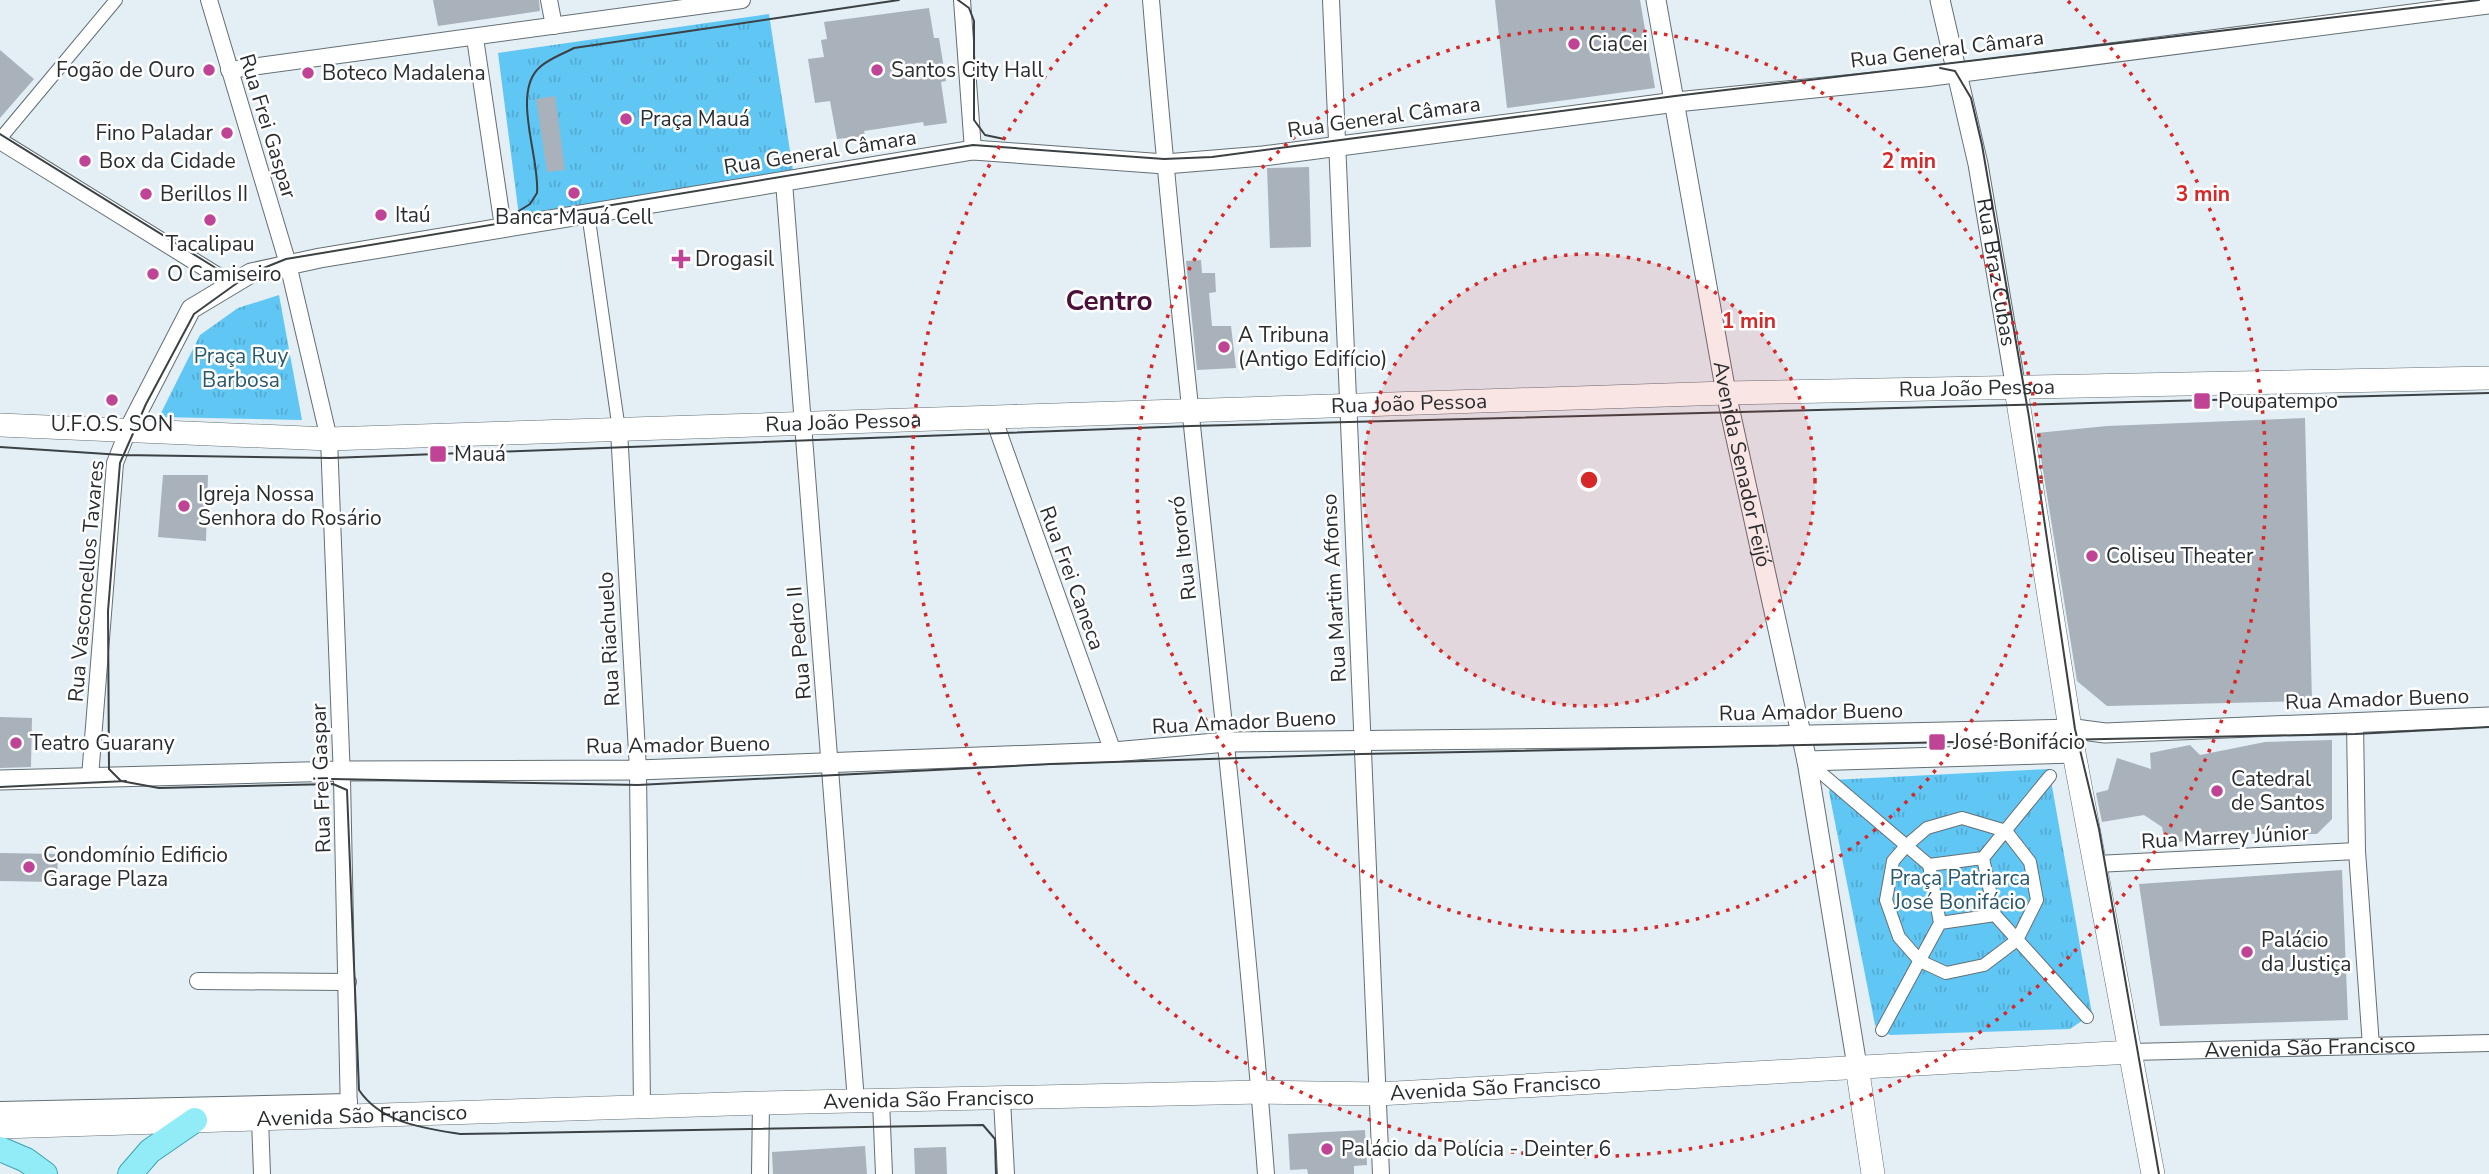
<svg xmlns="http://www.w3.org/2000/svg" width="2489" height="1174" font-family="'Nunito Sans',sans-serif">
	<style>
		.park { fill: url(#park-tufts) }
		.building { fill: #a9b1ba }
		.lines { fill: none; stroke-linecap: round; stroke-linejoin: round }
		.pedestrian-casing { stroke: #646f74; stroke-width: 14 }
		.minor-casing { stroke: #646f74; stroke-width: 18 }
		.tertiary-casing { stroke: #646f74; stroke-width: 21 }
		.secondary-casing { stroke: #646f74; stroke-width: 24 }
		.primary-casing { stroke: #3da1ae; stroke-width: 26 }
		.pedestrian { stroke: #fff; stroke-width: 12 }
		.minor { stroke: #fff; stroke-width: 16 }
		.tertiary { stroke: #fff; stroke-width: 19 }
		.secondary { stroke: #fff; stroke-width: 23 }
		.primary { stroke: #91ecf7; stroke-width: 24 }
		.tram { stroke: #3c4144; stroke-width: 2 }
		.ring { fill: none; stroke: #d62828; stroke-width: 3.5; stroke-dasharray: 3.5 7 }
		.poi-dot { fill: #c04495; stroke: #fff; stroke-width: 2.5 }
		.labels { text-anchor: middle; stroke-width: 5; stroke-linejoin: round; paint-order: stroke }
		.poi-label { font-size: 21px; fill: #292d30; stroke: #fff; text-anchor: start }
		.street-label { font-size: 21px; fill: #292d30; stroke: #fff }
		.park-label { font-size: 21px; fill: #2a576b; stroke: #fff }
		.district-label { font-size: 28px; font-weight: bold; fill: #4b1038; stroke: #fff }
		.centre { fill: #d62828; stroke: #fff; stroke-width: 3.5 }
		.ring-label { font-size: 21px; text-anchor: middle; font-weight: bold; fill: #d62828; stroke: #fff; stroke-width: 5; stroke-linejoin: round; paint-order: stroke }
	</style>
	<defs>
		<pattern id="park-tufts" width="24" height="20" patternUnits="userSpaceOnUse" patternTransform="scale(1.75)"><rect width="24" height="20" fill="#60c7f5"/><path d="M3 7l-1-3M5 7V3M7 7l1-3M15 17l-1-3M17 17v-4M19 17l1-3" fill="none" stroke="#53abd2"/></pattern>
	</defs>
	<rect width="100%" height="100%" fill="#e3eff5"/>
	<!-- park -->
	<path class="park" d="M769,14l25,163 -275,39 -21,-163z
		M279,295l23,125 -143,-3 41,-82 38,-27z
		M2049,769l43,245 -22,15 -180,6 -15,-10 -46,-233 3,-12z"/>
	<!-- building -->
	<path class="building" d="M433,0h106l1,11 -102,15z
		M1495,0h145l15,88 -148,20z
		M929,8l5,30h5l7,43 -5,1 6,41 -23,3 -1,-4 -59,9 1,5 -28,3 -7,-38 -15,2 -7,-44 16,-2 -3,-17 6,-1 -3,-17z
		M0,50l34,29 -34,39z
		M555,96l10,74 -18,2 -11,-73z
		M1309,167l2,80 -41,1 -3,-80z
		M1201,260l1,13h13l1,19 -7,1 3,33h19l5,42 -39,2 -11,-109z
		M2305,418l7,283 -205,5 -30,-25 -40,-248 70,-7z
		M163,475h45l-2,66 -48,-4z
		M0,717l32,1 -1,49 -31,1z
		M2332,740v79l-15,15h-79l-23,6 -13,-8 -10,7 -21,5 -6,-3 -3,-14 -18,-12 -42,7 -6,-29 12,-3 9,-32 34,11 -1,-16 40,-8 10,10 65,-13z
		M0,853l58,1 -1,28 -57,-1z
		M2342,870l6,150 -188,6 -21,-142z
		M1365,1130l2,35 -13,1v8h-46l-1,-5 -17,1 -2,-36z
		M865,1146l2,28h-94l-1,-22z
		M946,1147l1,27h-32l-1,-26z"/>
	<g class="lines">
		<defs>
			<path id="pedestrian" d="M0,139l116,-139
				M588,213l31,217
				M1807,761l122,104 11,58 55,-8 -12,-57 -54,7
				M1962,818l44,13 24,31 7,38 -20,40 -33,25 -38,8 -26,-12 -21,-24 -13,-37 7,-39 13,-15 21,-18z
				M1983,858l67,-82
				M1995,915l92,102
				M1882,1030l58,-107"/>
			<g id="minor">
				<path d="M209,0l79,264 41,175 13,340 7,338"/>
				<path d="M549,0l5,26"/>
				<path d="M962,0l11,150"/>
				<path d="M1151,0c32,392 85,782 115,1174"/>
				<path d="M1331,0l50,1174"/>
				<path d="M475,38l28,189"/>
				<path d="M229,70l513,-70"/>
				<path d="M0,141l231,143"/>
				<path d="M784,182l72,919"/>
				<path d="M993,417l120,335"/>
				<path d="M619,430l19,340 4,336"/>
				<path d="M2355,723l2,128 14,195"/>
				<path d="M90,777l25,-314 12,-30"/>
				<path d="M2096,864l261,-13"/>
				<path d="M198,981l150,1"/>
				<path id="s1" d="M2132,1052l357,-9"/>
				<path d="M1002,1100l4,74"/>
				<path d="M881,1101l3,73"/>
				<path d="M0,1110l349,-8"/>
				<path d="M260,1119l2,55"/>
				<path d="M760,1174l1,-71"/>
			</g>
			<g id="tertiary">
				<path id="s2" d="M1656,0l70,393 81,368 50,305"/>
				<path id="s3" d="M1940,0l38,164 38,225"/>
				<path d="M127,433l64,-124 60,-36 69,-15 653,-108 192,14 98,-8 413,-54 248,-25 565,-73"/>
				<path d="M1807,761l267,-8"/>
				<path d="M0,780l342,-9 296,-1 475,-18 114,-10 541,-6 307,-7 30,4 384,-16"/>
			</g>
			<g id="secondary">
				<path d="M2016,389l58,364 79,421"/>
				<path id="s4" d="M0,425l329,14 1397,-46 763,-15"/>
				<path d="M1857,1066l16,108"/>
				<path id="s5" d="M0,1127l761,-24 499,-11 118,2 754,-42"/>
			</g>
			<path id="primary" d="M0,1149l26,11 19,14
				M130,1174l20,-23 45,-31"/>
		</defs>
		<!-- pedestrian casing -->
		<use href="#pedestrian" class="pedestrian-casing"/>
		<!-- minor casing -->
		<use href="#minor" class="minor-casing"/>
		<!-- tertiary casing -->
		<use href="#tertiary" class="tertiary-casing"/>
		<!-- secondary casing -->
		<use href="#secondary" class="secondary-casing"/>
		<!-- primary casing -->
		<use href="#primary" class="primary-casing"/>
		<!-- pedestrian -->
		<use href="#pedestrian" class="pedestrian"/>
		<!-- minor -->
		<use href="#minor" class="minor"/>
		<!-- tertiary -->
		<use href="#tertiary" class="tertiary"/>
		<!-- secondary -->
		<use href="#secondary" class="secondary"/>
		<!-- primary -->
		<use href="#primary" class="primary"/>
		<!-- tram -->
		<path class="tram" d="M958,0l11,8 5,13v99l11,15 19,4
			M1940,68l15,3 16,27 11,47 47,272 46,312 24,100 60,345
			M0,134l219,136 18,4 14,-1
			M508,218l22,-14 7,-11c3,-34 -24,-96 0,-123 8,-10 26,-16 37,-22l325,-48
			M0,447l122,8 209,3 860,-32 1298,-33
			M332,779l306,6 412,-21 312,-10 993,-20 134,-7
			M0,787l126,-6
			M996,1174l-1,-35 -12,-14 -523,9c-37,-6 -79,-11 -101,-44l-12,-300 -14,-6 -174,4 -38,-7 -12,-12 -1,-158 12,-148 26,-59 48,-90 57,-41 35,-14 687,-114 191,14 48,-2 463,-61 804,-96"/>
	</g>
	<!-- distance rings -->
	<circle cx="1589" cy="480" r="226" fill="#d62828" fill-opacity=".12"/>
	<g class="ring">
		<circle cx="1589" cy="480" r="226"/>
		<circle cx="1589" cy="480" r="452"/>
		<path d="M2068 1A677 677 0 1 1 1110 1"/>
	</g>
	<!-- markers -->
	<g class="poi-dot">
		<circle cx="1574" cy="44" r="7"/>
		<circle cx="209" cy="70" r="7"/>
		<circle cx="877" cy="70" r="7"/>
		<circle cx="308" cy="73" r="7"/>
		<circle cx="626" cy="119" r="7"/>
		<circle cx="227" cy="133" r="7"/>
		<circle cx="85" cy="161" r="7"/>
		<circle cx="574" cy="193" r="7"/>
		<circle cx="146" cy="194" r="7"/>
		<circle cx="381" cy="215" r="7"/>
		<circle cx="210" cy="220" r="7"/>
		<path d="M677.5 248.5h7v7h7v7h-7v7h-7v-7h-7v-7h7z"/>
		<circle cx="153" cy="274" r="7"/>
		<circle cx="1224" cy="347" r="7"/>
		<circle cx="112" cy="400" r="7"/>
		<rect x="2193" y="392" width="18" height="18" rx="3.5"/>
		<rect x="429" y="445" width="18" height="18" rx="3.5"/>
		<circle cx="184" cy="506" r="7"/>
		<circle cx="2092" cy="556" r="7"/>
		<rect x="1928" y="733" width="18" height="18" rx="3.5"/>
		<circle cx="16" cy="743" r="7"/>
		<circle cx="2217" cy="791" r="7"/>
		<circle cx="29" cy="867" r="7"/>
		<circle cx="2247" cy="952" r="7"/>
		<circle cx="1327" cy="1149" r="7"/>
	</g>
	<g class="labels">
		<!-- poi labels -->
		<g class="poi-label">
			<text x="1588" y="51">CiaCei</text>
			<text x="195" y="77" text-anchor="end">Fogão de Ouro</text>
			<text x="891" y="77">Santos City Hall</text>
			<text x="322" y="80">Boteco Madalena</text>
			<text x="640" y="126">Praça Mauá</text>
			<text x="213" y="140" text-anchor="end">Fino Paladar</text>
			<text x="99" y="168">Box da Cidade</text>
			<text x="160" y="201">Berillos II</text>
			<text x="395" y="222">Itaú</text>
			<text x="574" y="224" text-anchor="middle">Banca Mauá Cell</text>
			<text x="210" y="251" text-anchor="middle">Tacalipau</text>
			<text x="695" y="266">Drogasil</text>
			<text x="167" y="281">O Camiseiro</text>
			<text x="1238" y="342">A Tribuna<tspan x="1238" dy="24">(Antigo Edifício)</tspan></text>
			<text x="2218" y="408">Poupatempo</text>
			<text x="112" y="431" text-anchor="middle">U.F.O.S. SON</text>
			<text x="454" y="461">Mauá</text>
			<text x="198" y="501">Igreja Nossa<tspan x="198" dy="24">Senhora do Rosário</tspan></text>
			<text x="2106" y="563">Coliseu Theater</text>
			<text x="1953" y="749">José Bonifácio</text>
			<text x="30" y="750">Teatro Guarany</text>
			<text x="2231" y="786">Catedral<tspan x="2231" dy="24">de Santos</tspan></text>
			<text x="43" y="862">Condomínio Edificio<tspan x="43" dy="24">Garage Plaza</tspan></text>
			<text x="2261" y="947">Palácio<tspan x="2261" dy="24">da Justiça</tspan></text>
			<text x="1341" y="1156">Palácio da Polícia - Deinter 6</text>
		</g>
		<!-- street labels -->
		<g class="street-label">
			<text transform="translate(1947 49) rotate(-7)" y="7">Rua General Câmara</text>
			<text transform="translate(1384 117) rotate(-8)" y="7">Rua General Câmara</text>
			<text transform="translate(268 126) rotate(73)" y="7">Rua Frei Gaspar</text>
			<text transform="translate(820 152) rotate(-9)" y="7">Rua General Câmara</text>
			<text dy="7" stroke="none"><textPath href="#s3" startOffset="278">Rua Braz Cubas</textPath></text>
			<text dy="7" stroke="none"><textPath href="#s4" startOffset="1978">Rua João Pessoa</textPath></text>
			<text dy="7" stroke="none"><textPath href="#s4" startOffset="1410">Rua João Pessoa</textPath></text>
			<text dy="7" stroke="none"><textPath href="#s4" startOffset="844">Rua João Pessoa</textPath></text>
			<text dy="7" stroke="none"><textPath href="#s2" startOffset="472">Avenida Senador Feijó</textPath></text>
			<text transform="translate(1183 548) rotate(-97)" y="7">Rua Itororó</text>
			<text transform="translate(1072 578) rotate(70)" y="7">Rua Frei Caneca</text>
			<text transform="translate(86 581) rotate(-85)" y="7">Rua Vasconcellos Tavares</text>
			<text transform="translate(1334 588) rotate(-93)" y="7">Rua Martim Affonso</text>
			<text transform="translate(609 639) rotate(-93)" y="7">Rua Riachuelo</text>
			<text transform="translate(799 643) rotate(-95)" y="7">Rua Pedro II</text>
			<text transform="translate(2377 699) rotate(-2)" y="7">Rua Amador Bueno</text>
			<text transform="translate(1811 712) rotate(-1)" y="7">Rua Amador Bueno</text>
			<text transform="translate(1244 722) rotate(-3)" y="7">Rua Amador Bueno</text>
			<text transform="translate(678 745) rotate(-1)" y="7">Rua Amador Bueno</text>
			<text transform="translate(321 778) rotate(-92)" y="7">Rua Frei Gaspar</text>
			<text transform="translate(2225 837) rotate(-3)" y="7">Rua Marrey Júnior</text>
			<text dy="7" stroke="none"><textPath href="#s1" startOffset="178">Avenida São Francisco</textPath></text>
			<text dy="7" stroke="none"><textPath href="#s5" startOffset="1496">Avenida São Francisco</textPath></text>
			<text dy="7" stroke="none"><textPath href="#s5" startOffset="929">Avenida São Francisco</textPath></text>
			<text dy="7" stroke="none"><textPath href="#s5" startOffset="362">Avenida São Francisco</textPath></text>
		</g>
		<!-- park labels -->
		<g class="park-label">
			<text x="241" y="363">Praça Ruy<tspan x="241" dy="24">Barbosa</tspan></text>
			<text x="1960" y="885">Praça Patriarca<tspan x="1960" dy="24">José Bonifácio</tspan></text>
		</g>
		<!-- district labels -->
		<g class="district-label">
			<text x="1109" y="310">Centro</text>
		</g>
	</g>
	<circle cx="1589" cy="480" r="10" class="centre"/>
	<g class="ring-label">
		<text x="1909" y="168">2 min</text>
		<text x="2203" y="201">3 min</text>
		<text x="1749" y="328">1 min</text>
	</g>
</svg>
